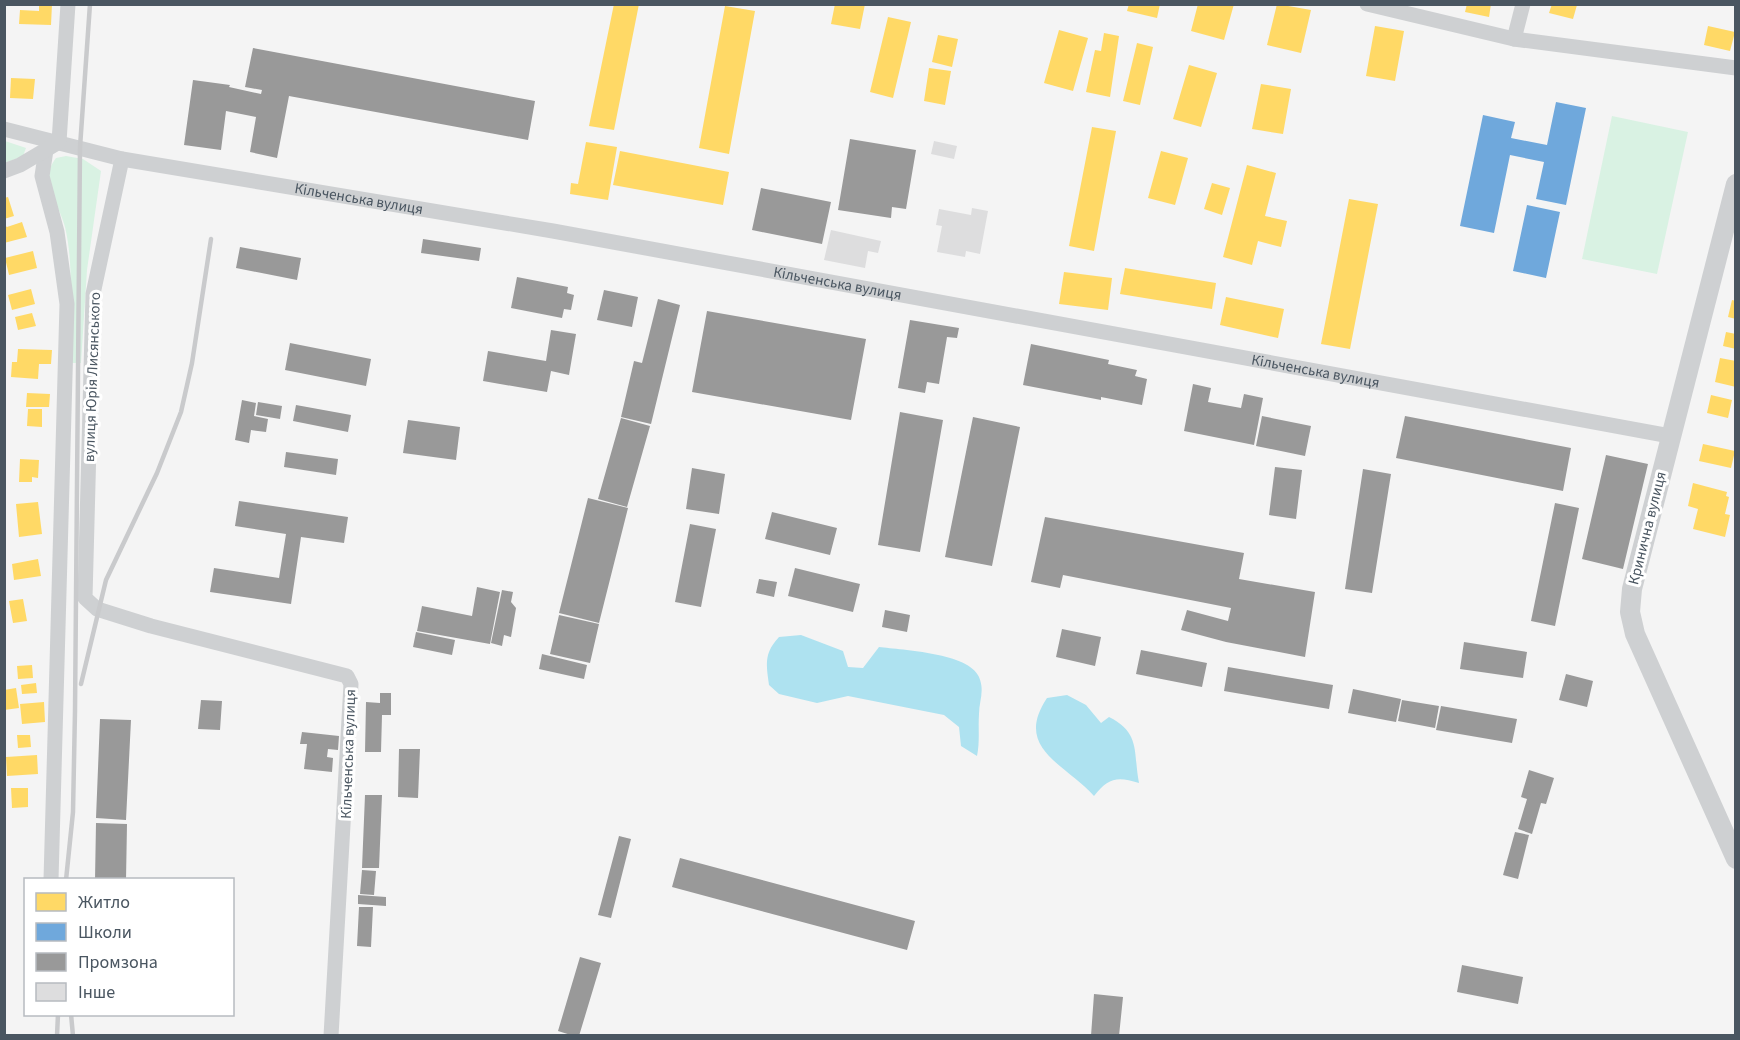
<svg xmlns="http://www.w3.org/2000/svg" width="1740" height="1040" font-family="'Source Sans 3',sans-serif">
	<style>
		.green { fill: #d9f2e3 }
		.water { fill: #aee2f0 }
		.homes { fill: #ffd966 }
		.schools { fill: #6fa8dc }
		.industry { fill: #999 }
		.building { fill: #ddddde }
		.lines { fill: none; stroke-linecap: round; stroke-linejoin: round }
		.minor { stroke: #ced0d2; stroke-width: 15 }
		.tertiary { stroke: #ced0d2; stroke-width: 20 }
		.rail { stroke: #c9cacc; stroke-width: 4.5 }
		.labels { text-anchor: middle; stroke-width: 6; stroke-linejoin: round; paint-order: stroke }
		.street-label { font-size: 15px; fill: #4a5661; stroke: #fff }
	</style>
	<rect width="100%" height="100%" fill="#f4f4f4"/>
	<!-- green -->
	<path class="green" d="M1612,116l76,16 -31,142 -75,-15z
		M5,141l21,7 -3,8 -18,7z
		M66,156l17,3 18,12 -14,99 -6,93h-12c0,-42 6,-95 -4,-136 -6,-24 -27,-46 -9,-69z"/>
	<!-- water -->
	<path class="water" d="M801,635l42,16 5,16 15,1 16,-21c24,3 90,6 100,30 6,14 0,24 0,37 -1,15 1,27 -2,42l-16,-10 -2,-19 -15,-12 -96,-19 -31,7 -38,-9 -10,-9c-3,-21 -5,-32 10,-48z
		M1067,695l19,10 15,18 8,-6c32,16 24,35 30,66 -22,-7 -31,-5 -45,13 -28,-32 -81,-47 -47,-98z"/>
	<!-- homes -->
	<path class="homes" d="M39,4h13l-1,21 -32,-1 1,-14 19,1z
		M614,4h25l-25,126 -25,-4z
		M835,4h30l-5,25 -29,-5z
		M1129,4h31l-3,14 -30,-7z
		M1198,4h36l-10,36 -33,-9z
		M1277,4l34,6 -10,43 -34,-8z
		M1467,4h24l-2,13 -24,-5z
		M1552,4l25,1 -4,14 -24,-6z
		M725,6l30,5 -26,143 -30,-6z
		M888,17l23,5 -18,76 -23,-6z
		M1375,26l29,5 -9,50 -29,-5z
		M1708,26l27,6 -5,19 -26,-6z
		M1059,30l29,8 -15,53 -29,-8z
		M1104,33l15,3 -9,61 -24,-5 9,-42 6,1z
		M938,35l20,4 -6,28 -20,-5z
		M1137,43l16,4 -13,58 -17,-4z
		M1189,65l28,8 -16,54 -28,-8z
		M929,68l22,3 -6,34 -21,-4z
		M11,78l24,1 -2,20 -23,-1z
		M1261,84l30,5 -8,45 -31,-5z
		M1092,127l24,4 -22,120 -25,-5z
		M586,142l31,5 -9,53 -38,-6 1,-11 7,1z
		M620,151l109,21 -6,33 -110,-20z
		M1161,151l27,7 -13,47 -27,-7z
		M1247,165l29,8 -11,43 22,5 -6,26 -23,-6 -6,24 -29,-8z
		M1212,183l18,5 -8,27 -18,-6z
		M8,197l6,19 -10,3v-21z
		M1349,199l29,5 -28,145 -29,-5z
		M22,222l5,15 -23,6v-18l3,2z
		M33,251l4,17 -28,7 -4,-17z
		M1125,268l91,15 -4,26 -92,-15z
		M1064,272l48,6 -4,32 -49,-6z
		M31,289l4,15 -23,6 -4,-15z
		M1226,297l58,12 -6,29 -58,-13z
		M1732,300l4,1v18l-8,-2z
		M32,313l4,13 -18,4 -3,-13z
		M1726,332l10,2v15l-13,-3z
		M18,349l34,1 -1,14h-12l-1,15 -27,-2 1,-15h5z
		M1720,358l16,3v26l-21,-5z
		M27,393l23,1 -1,13h-23z
		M1711,395l21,5 -4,18 -21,-5z
		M28,409h14v18l-15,-1z
		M1703,444l32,7 -4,17 -32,-7z
		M20,459l19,1 -1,18 -6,-1v5h-13z
		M1693,483l34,9 -1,4 3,1 -4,17 5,1 -5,22 -32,-8 5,-20 -10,-3z
		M38,502l4,32 -23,3 -3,-33z
		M38,559l3,17 -27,4 -2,-16z
		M23,599l4,22 -14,2 -4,-22z
		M32,665l1,13 -15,1 -1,-13z
		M36,683l1,10 -15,1 -1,-9z
		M16,688l3,20 -15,2v-20z
		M44,702l1,20 -23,2 -2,-20z
		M17,735h13l1,12 -13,1z
		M37,755l1,19 -31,2 -1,-19z
		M11,788h17v19l-16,1z"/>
	<!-- schools -->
	<path class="schools" d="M1556,102l30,6 -20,97 -30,-6 8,-37 -34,-7 -16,78 -34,-7 23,-111 32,7 -4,16 36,7z
		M1527,205l33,7 -14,66 -33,-7z"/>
	<!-- industry -->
	<path class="industry" d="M253,48l282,53 -7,39 -239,-44 -12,62 -27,-6 6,-35 -30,-6 -5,39 -37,-5 9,-65 37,5 -1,2 32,7 1,-4 -17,-3z
		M850,139l66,11 -10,59 -14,-2 -1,11 -53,-8z
		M761,188l70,14 -9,42 -70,-14z
		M423,239l58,9 -2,13 -58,-8z
		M240,247l61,11 -4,22 -61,-12z
		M517,277l51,10 -1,6 7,2 -3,15 -7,-1 -2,9 -51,-10z
		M604,290l34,7 -6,30 -35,-7z
		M658,299l22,6 -29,119 -30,-7 13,-56 8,2z
		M707,311l159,28 -15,81 -159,-28z
		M910,320l49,8 -2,10 -10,-1 -8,47 -12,-2 -2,11 -27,-5z
		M551,330l25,4 -7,41 -18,-4 -4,21 -64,-11 5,-30 58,10z
		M290,343l81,16 -5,27 -81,-16z
		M1031,344l78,16 -1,4 29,6 -2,6 12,3 -5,26 -41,-8v3l-78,-15z
		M1193,384l18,4 -3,14 33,6 3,-14 19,4 -9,47 -70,-14z
		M242,400l14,3 -2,13 14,3 -2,13 -15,-2 -2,13 -14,-3z
		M258,402l24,4 -2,13 -24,-4z
		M296,405l55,10 -3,17 -55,-11z
		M900,412l43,8 -23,132 -42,-7z
		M1262,416l49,10 -6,30 -49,-10z
		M1405,416l166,32 -8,43 -167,-33z
		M973,417l47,10 -28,139 -47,-9z
		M621,418l29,8 -23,81 -29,-8z
		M408,420l52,7 -4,33 -53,-7z
		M286,452l52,7 -2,16 -52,-8z
		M1606,455l42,9 -25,105 -41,-10z
		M1275,467l27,3 -6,49 -27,-4z
		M692,468l33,6 -6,40 -33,-5z
		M1363,469l28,5 -19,119 -27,-4z
		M588,498l40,10 -29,115 -40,-10z
		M239,501l109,16 -4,26 -43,-6 -10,67 -81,-12 4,-24 65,10 7,-44 -51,-8z
		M1555,503l24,5 -24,118 -24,-5z
		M772,512l65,16 -7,27 -65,-16z
		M1045,517l199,36 -5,26 76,13 -10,65 -79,-15 -45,-12 6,-20 41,11 3,-13 -168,-33 -3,13 -29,-6z
		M690,524l26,5 -15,78 -26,-5z
		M795,568l65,16 -7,28 -65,-16z
		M759,579l18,3 -3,15 -18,-4z
		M477,587l23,5 -10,52 -73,-13 5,-25 50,10z
		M502,590l11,2 -2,10 5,6 -5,29 -7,-2 -2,11 -11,-3z
		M885,610l25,5 -3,17 -25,-5z
		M559,615l40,9 -9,39 -40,-9z
		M1062,629l39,8 -6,29 -39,-9z
		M416,632l39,8 -3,15 -39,-8z
		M1464,642l63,10 -4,26 -63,-9z
		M1141,650l66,13 -5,24 -66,-13z
		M542,654l45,11 -3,14 -45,-10z
		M1228,667l105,18 -4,24 -105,-18z
		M1566,674l27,7 -6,26 -28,-7z
		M1353,689l48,10 -5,23 -48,-9z
		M380,693h11v22h-9l-1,37h-16l1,-50 14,1z
		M201,700l21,1 -2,29 -22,-1z
		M1402,700l37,6 -4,22 -37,-7z
		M1441,706l76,13 -5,24 -76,-13z
		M100,719l31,1 -5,100 -30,-2z
		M302,732l37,4 -1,14 -10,-1 -1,8 6,1 -1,14 -28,-3 3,-25h-7z
		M399,749h21l-2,49 -20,-1z
		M1529,770l25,8 -8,26 -5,-1 -9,31 -14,-5 9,-30 -6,-2z
		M365,795h17l-3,73h-17z
		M96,823l31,1 -1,56h-31z
		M1515,832l14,3 -11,44 -15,-4z
		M619,836l12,3 -20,79 -13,-3z
		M680,858l235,63 -8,29 -235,-63z
		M362,870l14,1 -2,24 -14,-1z
		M358,895l28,2v9l-28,-2z
		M359,907h14l-2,40 -14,-1z
		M580,957l21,6 -22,73h-5l-16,-5z
		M1462,965l61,12 -5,27 -61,-12z
		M1094,994l29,3 -4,39h-28z"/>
	<!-- building -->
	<path class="building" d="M934,141l23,5 -3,13 -23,-5z
		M972,208l16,3 -8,43 -14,-3 -1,6 -28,-5 5,-26 -6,-1 3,-16 32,6z
		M831,230l50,11 -3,12 -10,-2 -3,17 -41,-8z"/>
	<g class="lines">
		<!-- minor -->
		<g class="minor">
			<path d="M1367,4l147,35 222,29"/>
			<path d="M1514,39l9,-35"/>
			<path id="s1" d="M4,129l118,30 431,72 1117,205"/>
			<path d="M46,150l-4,26 15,56 10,72 -16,576"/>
			<path d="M122,159l-29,135 -8,304 12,11 54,17 196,50 4,8 -20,352"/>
			<path d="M4,171l16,-6 39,-23 9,-138"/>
		</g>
		<!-- tertiary -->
		<path class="tertiary" d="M1736,184l-104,405 -2,23 5,22 101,225"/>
		<!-- rail -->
		<path class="rail" d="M81,684l25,-104 51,-107 24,-61 11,-49 19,-124
			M66,880l7,-68 2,-101 5,-564 10,-143
			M71,1014l2,22
			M57,1036l1,-22"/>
	</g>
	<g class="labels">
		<!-- street labels -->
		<g class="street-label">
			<text dy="5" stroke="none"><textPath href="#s1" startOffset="362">Кільченська вулиця</textPath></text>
			<text dy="5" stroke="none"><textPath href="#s1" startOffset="848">Кільченська вулиця</textPath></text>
			<text dy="5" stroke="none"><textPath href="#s1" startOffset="1334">Кільченська вулиця</textPath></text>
			<text transform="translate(92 377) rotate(-88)" y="5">вулиця Юрія Лисянського</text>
			<text transform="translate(1647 528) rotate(-76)" y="5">Кринична вулиця</text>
			<text transform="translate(348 754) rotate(-88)" y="5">Кільченська вулиця</text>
		</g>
	</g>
	<!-- border -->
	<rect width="1740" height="1040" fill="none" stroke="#4a5661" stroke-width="12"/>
	<!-- legend -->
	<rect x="24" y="878" width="210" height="138" fill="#ffffff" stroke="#b7bbc0" stroke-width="1.5"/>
	<rect x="36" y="893" width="30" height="18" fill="#ffd966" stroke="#b7bbc0" stroke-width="1.5"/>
	<text x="78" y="908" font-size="18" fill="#4a5661">Житло</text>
	<rect x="36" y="923" width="30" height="18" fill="#6fa8dc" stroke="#b7bbc0" stroke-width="1.5"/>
	<text x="78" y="938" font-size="18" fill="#4a5661">Школи</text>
	<rect x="36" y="953" width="30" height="18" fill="#999999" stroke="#b7bbc0" stroke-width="1.5"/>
	<text x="78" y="968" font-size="18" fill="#4a5661">Промзона</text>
	<rect x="36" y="983" width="30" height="18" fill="#ddddde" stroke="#b7bbc0" stroke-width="1.5"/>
	<text x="78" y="998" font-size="18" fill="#4a5661">Інше</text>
</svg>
